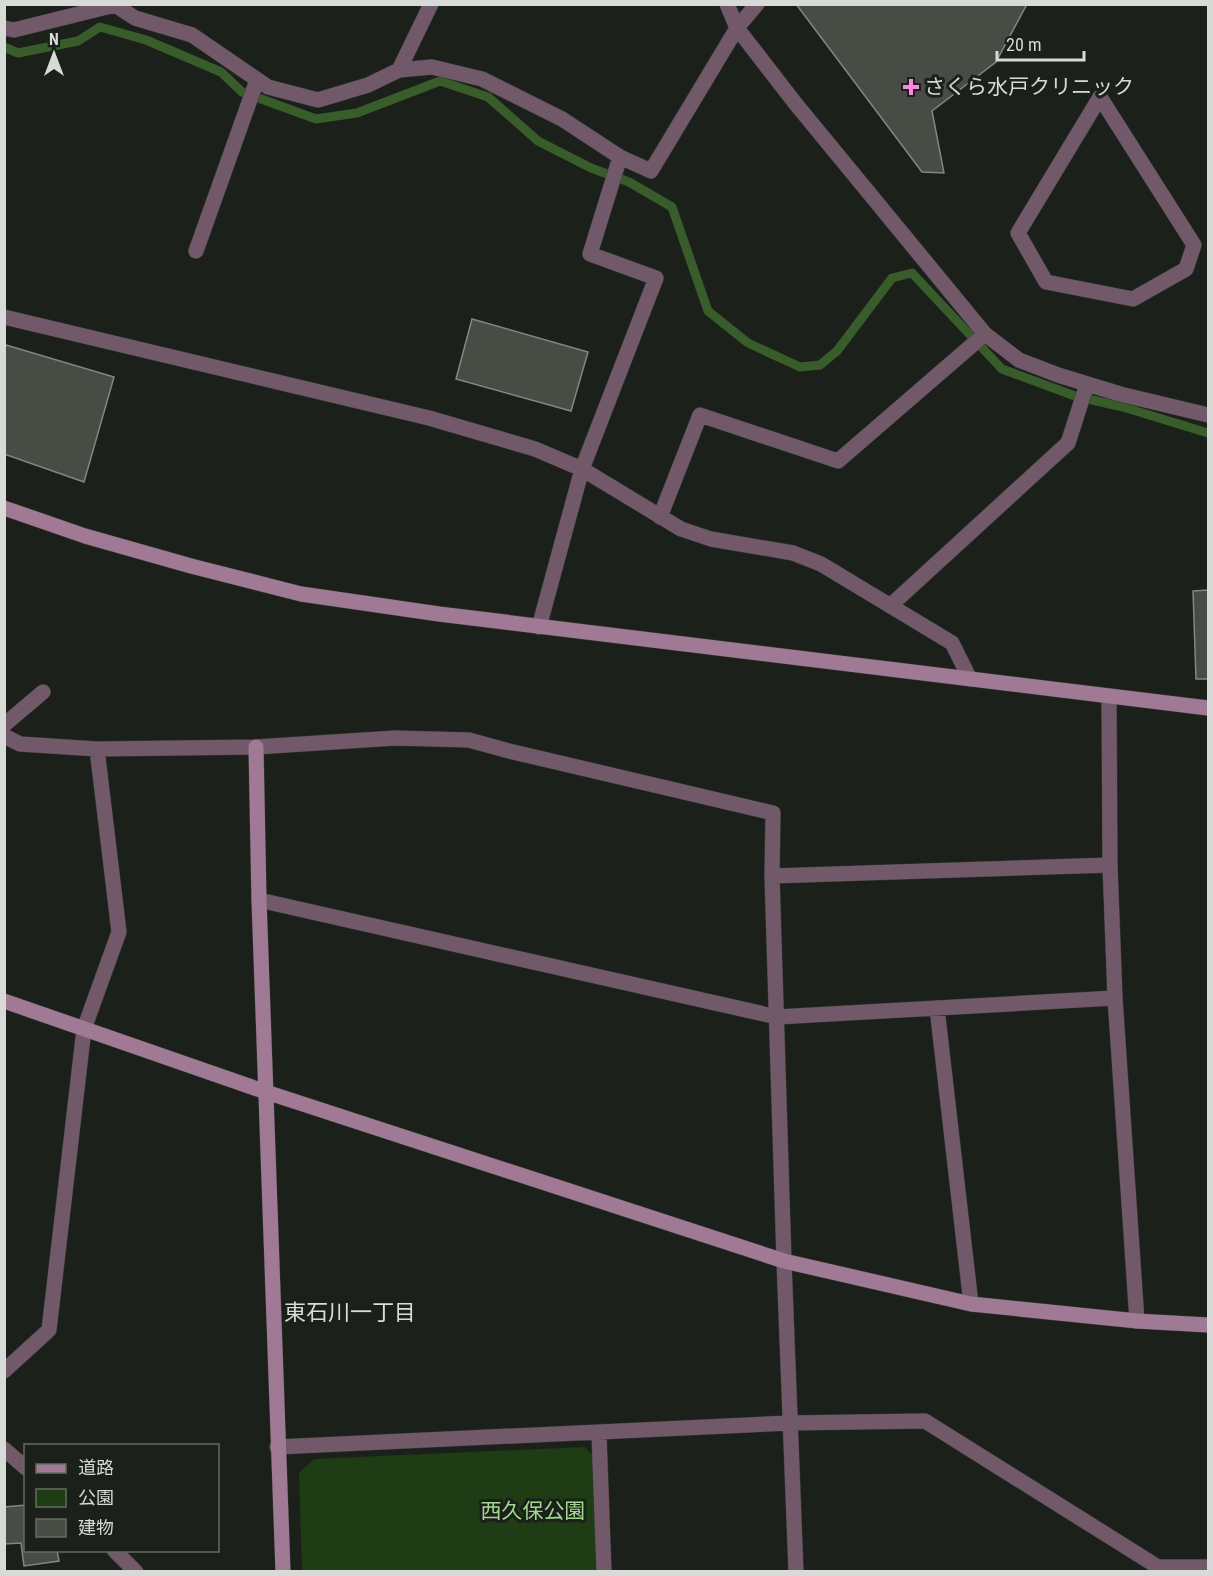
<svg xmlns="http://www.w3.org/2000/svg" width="1213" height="1576" font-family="'Roboto Condensed','Noto Sans JP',sans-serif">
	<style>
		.green { fill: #1f3d15 }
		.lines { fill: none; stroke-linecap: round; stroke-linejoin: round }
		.stream { stroke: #385d2b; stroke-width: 9 }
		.building { fill: #474d45; stroke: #828880; stroke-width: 1.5 }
		.street-casing { stroke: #353a34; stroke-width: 16 }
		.secondary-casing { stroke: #353a34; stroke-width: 16 }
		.street { stroke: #71596a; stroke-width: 15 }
		.secondary { stroke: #a07a95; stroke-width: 15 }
		.poi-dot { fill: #fd86e1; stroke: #1b201a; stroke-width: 2 }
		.labels { text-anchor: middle; stroke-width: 6; stroke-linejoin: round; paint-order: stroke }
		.poi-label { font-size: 21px; fill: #d7dad6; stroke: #1b201a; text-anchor: start }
		.park-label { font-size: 21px; fill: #a0d98e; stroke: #1b201a }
		.neighbourhood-label { font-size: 22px; fill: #d7ded5; stroke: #1b201a }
	</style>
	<rect width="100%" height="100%" fill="#1b201a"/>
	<!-- green -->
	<path class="green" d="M585,1447l9,10 3,114h-295l-3,-98 15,-14z"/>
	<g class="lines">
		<!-- stream -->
		<path class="stream" d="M4,47l14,6 60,-12 22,-14 46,13 75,32 21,20 74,27 41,-6 83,-32 48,16 50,44 53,27 38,14 43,25 36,104 40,32 52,24 20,-2 17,-14 55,-73 20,-5 90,96 73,27 48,11 85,26"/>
	</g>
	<!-- building -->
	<path class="building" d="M796,4h231l-31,58 -64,49 12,62 -22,-1z
		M472,319l116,33 -17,59 -115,-32z
		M6,345l108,32 -30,105 -80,-28v-103z
		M1208,590v89h-12l-3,-88z
		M26,1505v45h31l2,11 -35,5 -3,-23 -17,1v-37z"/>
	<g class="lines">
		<defs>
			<path id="street" d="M727,4l10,24 58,75 190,231 34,26 39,15 62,19 88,21
				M4,28l10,2 101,-25 20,13 57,17 76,52 50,13 50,-15 31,-15 33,-3 50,12 80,40 58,38 31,14 86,-143 20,-24
				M399,70l32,-66
				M1100,97l94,148 -8,24 -53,30 -87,-17 -28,-49z
				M196,251l61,-171
				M4,317l425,101 106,31 47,20 99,60 30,10 82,14 28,11 131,79 18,36
				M660,517l40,-102 138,46 147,-127
				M890,606l178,-163 19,-59
				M539,627l43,-158 74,-191 -66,-24 30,-97
				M1109,696l1,169 5,133 22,323
				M4,725l39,-33
				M4,736l16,8 77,5 159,-2 139,-9 74,2 40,11 264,62 -1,63 12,385 12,311
				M772,876l338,-11
				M259,900l518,117 338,-19
				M937,1008l34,296
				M4,1371l45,-41 35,-301 35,-97 -22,-183
				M599,1434l5,138
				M277,1447l512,-24 136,-2 233,146h50
				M4,1449l22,19
				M114,1550l22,22"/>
			<path id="secondary" d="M4,508l81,28 106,30 110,28 138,20 769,94
				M256,747l3,153 24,672
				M4,1001l262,91 518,169 187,43 166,17 71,4"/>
		</defs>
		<!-- street casing -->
		<use href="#street" class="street-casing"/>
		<!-- secondary casing -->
		<use href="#secondary" class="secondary-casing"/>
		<!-- street -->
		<use href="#street" class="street"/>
		<!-- secondary -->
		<use href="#secondary" class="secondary"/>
	</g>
	<!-- markers -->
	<path class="poi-dot" d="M908 78h6v6h6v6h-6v6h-6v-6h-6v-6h6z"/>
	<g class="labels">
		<!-- poi labels -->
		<g class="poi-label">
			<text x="924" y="94">さくら水戸クリニック</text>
		</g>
		<!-- park labels -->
		<g class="park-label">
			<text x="533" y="1518">西久保公園</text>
		</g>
		<!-- neighbourhood labels -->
		<g class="neighbourhood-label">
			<text x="350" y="1320">東石川一丁目</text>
		</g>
	</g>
	<!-- border -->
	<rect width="1213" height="1576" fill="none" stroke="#d7dad6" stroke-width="12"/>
	<!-- legend -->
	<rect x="24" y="1444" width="195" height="108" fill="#1b201a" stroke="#666a65" stroke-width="1.5"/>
	<rect x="36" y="1464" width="30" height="9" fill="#a07a95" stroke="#666a65" stroke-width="1.5"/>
	<text x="78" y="1474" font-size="18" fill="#d7dad6">道路</text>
	<rect x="36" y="1489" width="30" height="18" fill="#1f3d15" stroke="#666a65" stroke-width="1.5"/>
	<text x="78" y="1504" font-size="18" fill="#d7dad6">公園</text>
	<rect x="36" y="1519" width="30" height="18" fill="#474d45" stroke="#666a65" stroke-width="1.5"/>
	<text x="78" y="1534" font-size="18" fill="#d7dad6">建物</text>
	<!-- north arrow -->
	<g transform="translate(54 54)" stroke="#1b201a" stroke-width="4.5" paint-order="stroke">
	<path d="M0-4.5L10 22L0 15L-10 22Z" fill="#d7dad6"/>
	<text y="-9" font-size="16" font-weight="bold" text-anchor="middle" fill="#d7dad6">N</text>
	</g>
	<!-- scale -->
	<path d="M997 51v9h87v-9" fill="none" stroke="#d7dad6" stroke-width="3"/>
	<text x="1006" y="51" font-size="18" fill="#d7dad6" stroke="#1b201a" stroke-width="4.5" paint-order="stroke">20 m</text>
</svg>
